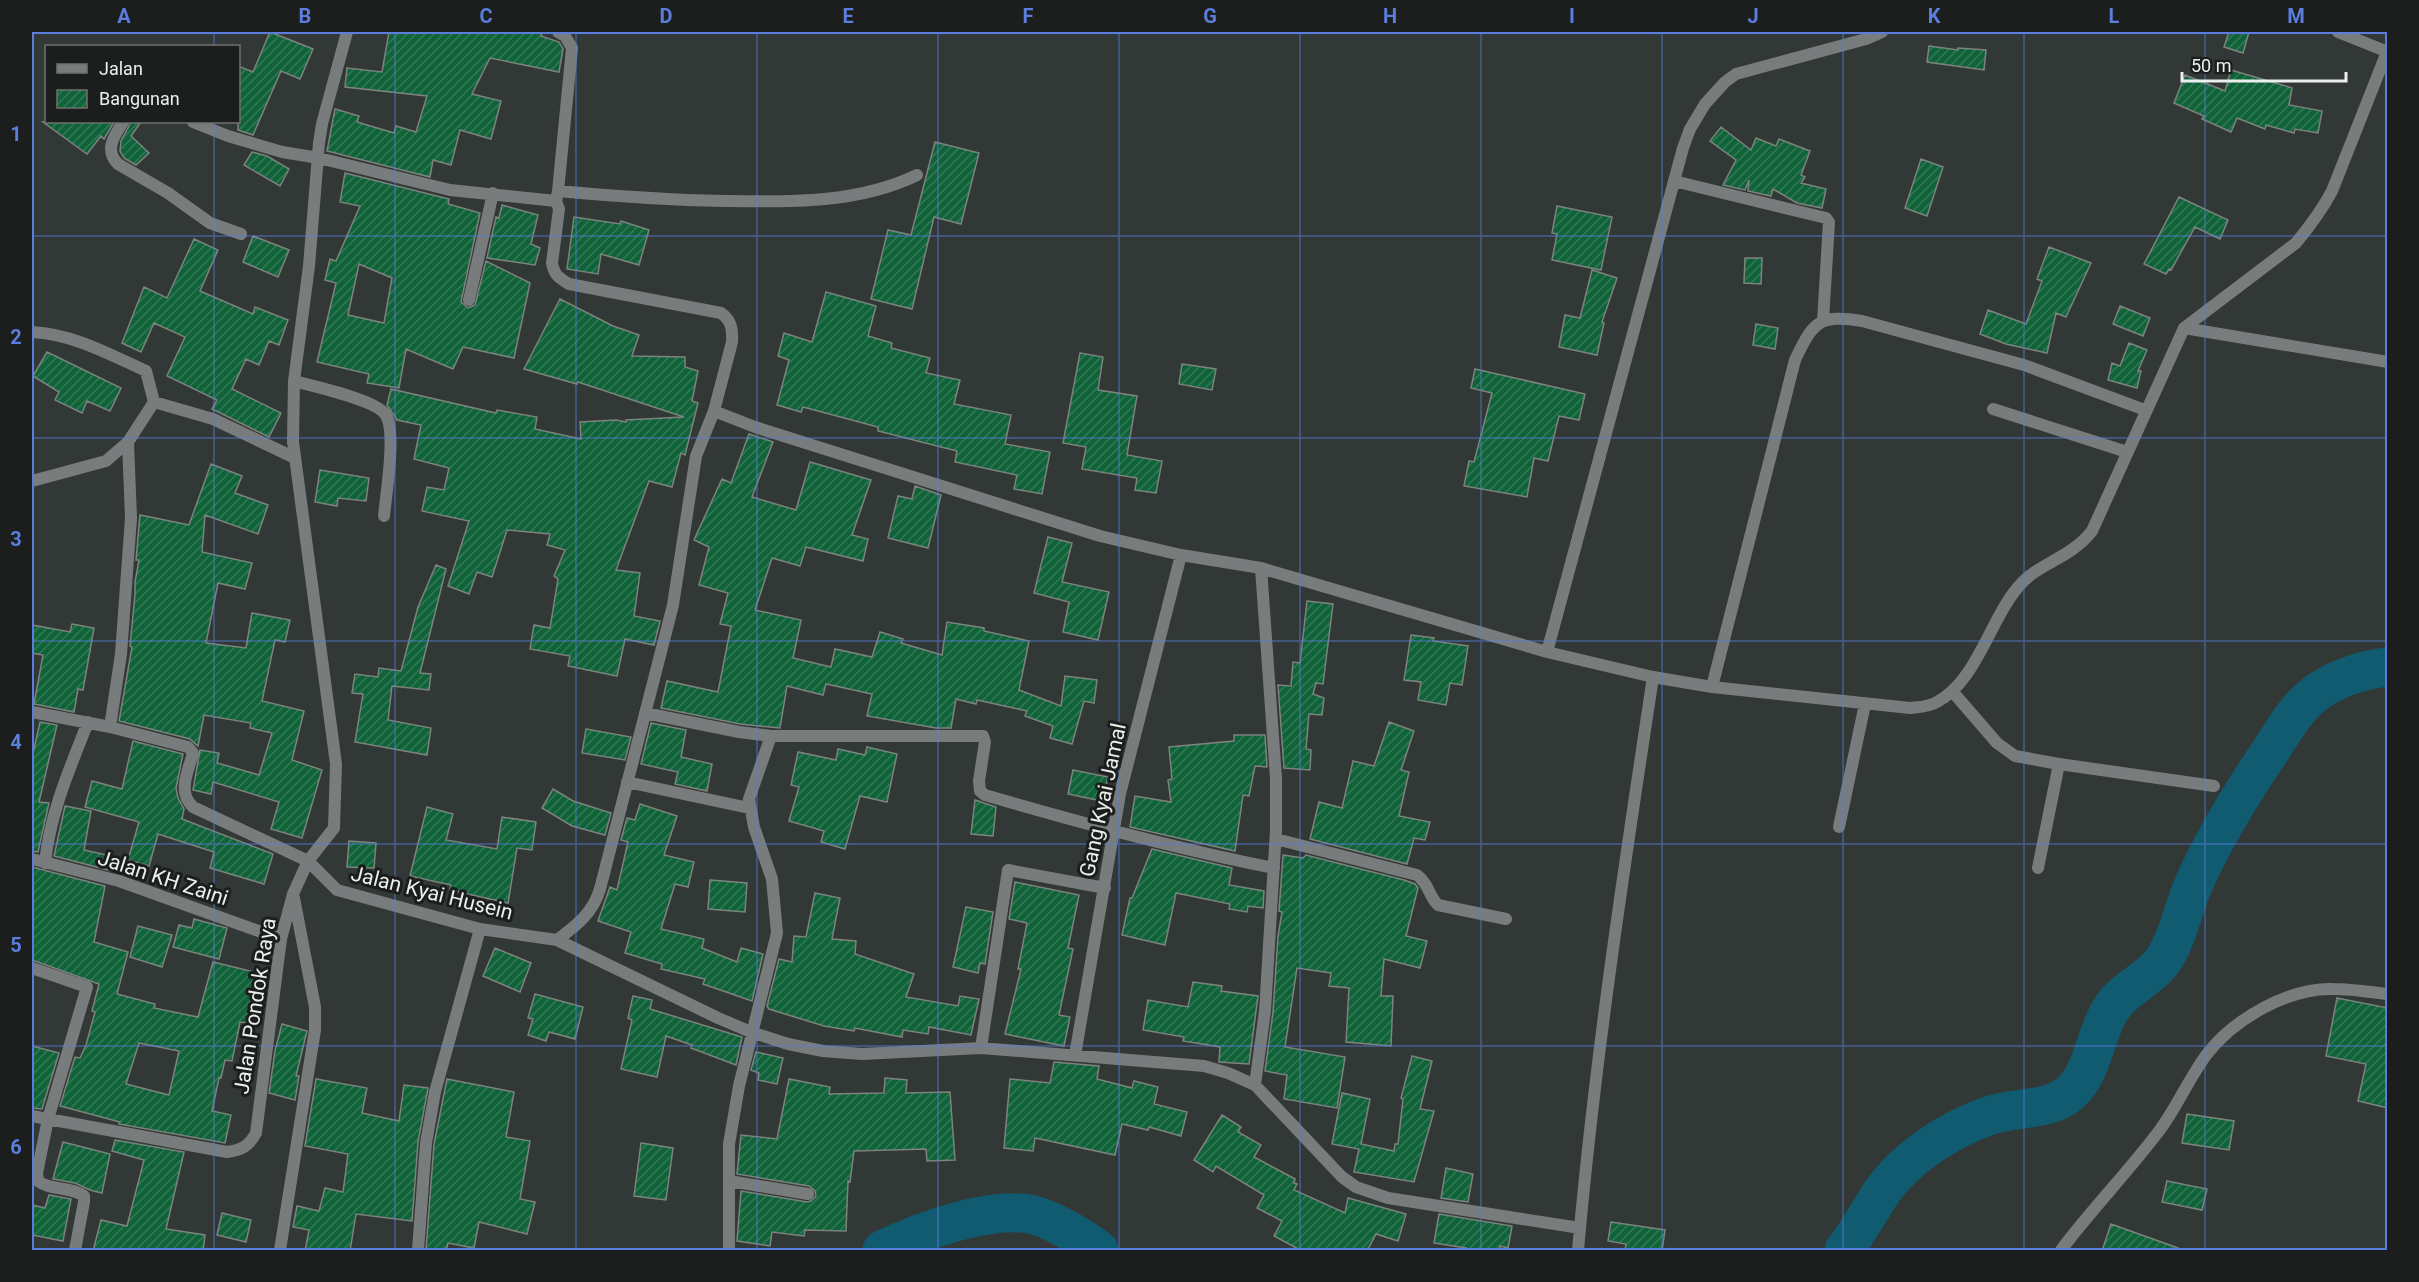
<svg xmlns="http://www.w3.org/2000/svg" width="2419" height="1282" font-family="Roboto,sans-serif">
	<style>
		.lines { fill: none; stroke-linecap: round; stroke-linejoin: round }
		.river { stroke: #115b71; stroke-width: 39 }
		.building { fill: url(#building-hatch); stroke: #7d837f; stroke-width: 1.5; fill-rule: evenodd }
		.minor { stroke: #797c7d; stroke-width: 12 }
		.grid { fill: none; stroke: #5b7ede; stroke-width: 1.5; stroke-opacity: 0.55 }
		.labels { text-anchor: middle; stroke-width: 6; stroke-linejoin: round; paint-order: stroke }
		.street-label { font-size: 21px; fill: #ebefed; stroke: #1b1e1d }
		.neatline { fill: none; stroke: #5b7ede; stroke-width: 2 }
		.grid-label { font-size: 20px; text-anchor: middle; font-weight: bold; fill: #5b7ede }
	</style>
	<defs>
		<pattern id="building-hatch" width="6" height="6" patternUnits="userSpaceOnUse" patternTransform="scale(1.5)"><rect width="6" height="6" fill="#106238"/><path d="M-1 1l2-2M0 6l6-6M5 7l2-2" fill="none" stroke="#337955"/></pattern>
	</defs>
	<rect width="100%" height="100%" fill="#313836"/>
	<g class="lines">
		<!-- river -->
		<path class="river" d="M882,1250c36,-18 110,-45 152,-35 19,5 49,23 65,35
			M1844,1250c14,-18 25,-38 37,-57 25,-36 69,-64 110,-78 24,-8 57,-4 78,-21 25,-21 25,-59 42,-85 12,-20 36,-28 50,-46 16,-21 21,-51 31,-75 21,-49 49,-94 79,-138 13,-20 25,-42 45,-57 19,-14 48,-24 72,-26"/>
	</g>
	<!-- building -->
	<path class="building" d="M270,32l43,17 -13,30 -19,-8 -28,64 -15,-5v-64l15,6z
		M389,32h153l-1,4 18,6 4,7 -4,23 -69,-14 -18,36 29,7 -10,38 -31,-9 -9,35 -18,-5 -3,17 -103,-26 8,-42 24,7 -2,6 37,11 2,-7 20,6 11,-36 -82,-9 2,-19 35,4z
		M2229,32h20l-6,21 -19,-6z
		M1929,46l29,4v-2l28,2 -2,20 -57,-8z
		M2231,70l61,18 -3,17 33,6 -4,22 -23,-4 -1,4 -28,-8 -1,4 -28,-11 -6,14 -29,-13 2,-3 -30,-13 11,-28 40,16z
		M43,122h71l-10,17 -3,-3 -14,18z
		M131,122h10l-10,14 18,17 -13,12 -12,-7 -4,-7 1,-10z
		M1721,127l30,23 5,-12 20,8 3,-7 31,12 -9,24 4,2 -4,6 25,6 -4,19 -25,-5 -24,-14 -2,7 -23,-5 1,-11 -4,10 -22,-5 13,-25 -26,-19z
		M935,142l44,11 -18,71 -27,-7 -22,92 -41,-10 17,-69 23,5z
		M252,152l15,4 22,13 -9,17 -36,-21z
		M1921,159l22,8 -16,49 -22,-8z
		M345,173l104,26 -1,5 32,9 -19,89 7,6 7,-3 11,-44 44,22 -16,75 -51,-11 -10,22 -47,-20 -7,39 -32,-5 2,-9 -52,-12 19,-79 -11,-3 5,-21 6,2 24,-55 -20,-4zM359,264l33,14 -8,45 -36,-8z
		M2179,197l49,23 -8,19 -25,-12 -24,43 -2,-1 -3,5 -22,-10z
		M502,205l36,10 -7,29 9,4 -5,17 -48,-7 9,-41 3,1z
		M1557,206l55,11 -11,53 -49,-10 5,-26 -5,-1z
		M574,217l46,7 1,-3 28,9 -10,35 -38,-11 -3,20 -31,-5z
		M253,236l36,14 -11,27 -35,-15z
		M194,239l24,11 -18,41 53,23 2,-7 33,13 -9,25 -10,-4 -10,24 -13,-6 -14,30 49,24 -12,24 -57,-28 5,-9 -50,-24 18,-39 -31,-14 -13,29 -19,-9 22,-56 23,11z
		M2049,247l42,16 -25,54 -10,-4 -9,40 -41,-9 -26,-10 8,-24 38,14 16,-43 -5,-2z
		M1745,258h17l-1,26 -17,-1z
		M1592,270l25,8 -15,44 2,1 -7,32 -38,-8 6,-32 15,3z
		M826,292l50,14 -8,30 24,7 -1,5 39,10 -4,15 34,7 -6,24 57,11 -6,29 45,8 -8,42 -28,-5 3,-14 -62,-13 2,-11 -79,-20v-4l-75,-20 -2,5 -24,-7 12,-45 -11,-4 6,-23 28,9z
		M560,299l53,27 26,9 -7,21 53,1v10l13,4 -6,30 6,2 -13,52 -4,-2 -9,34 -23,-6 -33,89 24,3 -6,43 26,5 -6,24 -29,-6 -8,37 -49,-10 2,-10 -40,-7 4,-24 16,3 8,-49 -4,-3 11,-26 -18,-5 3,-11 -43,-4 -15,47 -15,-5 -8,22 -21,-8 21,-65 -47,-10 5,-24 17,3 5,-22 -35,-9 7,-34 -24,-5 -10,-15 4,-16 105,24 1,-3 40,7 -2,12 46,10 -1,-17 36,-2 10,2v-2l58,-3 -106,-35 -1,2 -53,-15z
		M2120,306l30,12 -7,18 -30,-12z
		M1756,324l22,4 -3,21 -22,-4z
		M2129,343l18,7 -9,21h3l-4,17 -29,-8 4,-17 8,3z
		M47,352l74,36 -11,23 -23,-10 -5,12 -27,-13 4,-8 -26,-16z
		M1080,353l23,4 -5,33 39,6 -10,59 35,6 -6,32 -21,-3 2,-12 -55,-9 4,-22 -23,-4z
		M1182,364l34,5 -4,21 -33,-6z
		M1475,369l110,25 -6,26 -20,-4 -11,45 -14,-3 -7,39 -63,-11 5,-25 5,1 18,-69 -21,-5z
		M749,434l24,8 -21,55 44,13 14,-48 61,18 -19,55 16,4 -5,22 -57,-14 -6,19 -28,-8 -17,52 46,10 -8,38 38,9 4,-18 37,8 8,-25 23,7 -2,4 41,12 5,-33 37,6v3l45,10 -10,49 42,16 4,-30 32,4 -3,23 -10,-2 -12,43 -22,-6 3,-12 -28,-10 2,-5 -50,-11 -1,4 -20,-5 -5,29h-15l-69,-12 5,-22 -46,-10 -3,11 -36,-9 -7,42 -40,-4 -79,-16 6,-27 51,11 13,-66 -11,-2 8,-31 -29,-8 10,-38 -15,-7 28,-61 9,4z
		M211,464l31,12 -7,17 33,12 -10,29 -53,-19 -3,37 50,11 -7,26 -27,-6 -12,60 40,5 6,-35 38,7 -5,22 -10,-2 -13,61 42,10 -12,49 30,10 -20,68 -31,-9 8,-27 -66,-20 -2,12 -18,-4 7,-40 19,3 -2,10 42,12 13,-42 -22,-5 1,-5 -47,-8 -6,31 -8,-7 -71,-18 13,-74 -2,-1 5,-52v-12l4,-22h-3l4,-45 49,10z
		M320,470l49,8 -3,23 -28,-3 -1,8 -22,-4z
		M915,486l26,9 -13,53 -40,-10 10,-42 14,3z
		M1048,537l24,6 -10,39 47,10 -11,48 -35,-8 6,-30 -35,-9z
		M436,565l10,4 -26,104 11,1 -2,16 -37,-4 -4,34 43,8 -4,27 -72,-13 8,-48 -11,-1 3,-19 23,3 1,-9 22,3 17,-64z
		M1307,601l26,3 -10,80 -7,-1 -3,11 11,4 -2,17 -13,-1 -3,35 5,1 -1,20 -26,-2 -6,-83 13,1 2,-24 7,1z
		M72,624l22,4 -11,62 -5,-1 -4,23 -40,-8 9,-49 -11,-2v-28l38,7z
		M1411,635l23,3 -1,3 35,5 -6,39 -12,-2 -4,22 -28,-5 3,-18 -17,-2z
		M40,722l17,3 -18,77 10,1 -11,49 -6,-1v-93z
		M1389,722l25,9 -13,39 8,2 -10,44 31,6 -5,18 -11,-2 -7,26 -97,-25 9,-37 23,6 11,-47 21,5z
		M651,723l35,7 -5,27 31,7 -5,27 -32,-7 3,-12 -37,-8z
		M586,729l45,8 -6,23 -43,-7z
		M1234,735h31l2,32 -12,-1 -6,30 -6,-1 -8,56 -105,-24 5,-31 36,6 -3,-22 4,-1 -3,-32 65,-6z
		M133,741l50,13 -7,34 2,10 6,11 -2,10 91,35 -9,30 -54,-16 4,-16 -56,-18 -9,32 -21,-6 11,-38 -54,-15 7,-26 30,8z
		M867,747l30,7 -10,48 -27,-6 -15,53 -24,-7 3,-11 -35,-10 10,-34 -8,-2 7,-33 38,8 2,-11 27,6z
		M1073,770l35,7 -6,24 -34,-7z
		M553,789l20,12 38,12 -6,22 -33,-9 -30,-18z
		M975,800l21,7 -3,29 -22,-2z
		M640,804l37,12 -13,39 30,7 -6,25 -13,-3 -14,45 43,10 -2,9 35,14 4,-14 22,6 -11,47 -49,-17 2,-5 -44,-10 1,-5 -37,-11 6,-21 -33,-11 12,-34 7,3 11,-48 -7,-2 6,-22 8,2z
		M65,806l26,5 -7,39 32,7 -4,14 -58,-15z
		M427,807l26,7 -7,26 51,9 5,-32 34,5 -4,28 -15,-2 -9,55 -58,-13 1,-5 -41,-9z
		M349,841l27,2 -2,25 -27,-1z
		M1152,849l80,19 -3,17 35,6 -1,17 -15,-2 -1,6 -18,-3 1,-5 -54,-11 -11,52 -43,-10 8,-37h2z
		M1283,855l20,3 3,-3 98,25 11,4 3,4 -12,48 21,5 -7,27 -36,-9 -3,37h12l-2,50 -45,-4 3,-54 -20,-2 2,-13 -34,-5 -12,79 60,10 -8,51 -53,-9 3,-24 -22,-4 8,-59 5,-76 4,-24 -3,-1z
		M32,867l73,19 -11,56 34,10 -11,42 38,10 -1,4 44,9 15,-55 45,11 -12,50 -6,-1 -8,39 -7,-1 -4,18h-2l-7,33 19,4 -6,28 -106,-19 1,-2 -60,-16 15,-49 5,1 6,-13 9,-33 -3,-1 7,-27 -67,-24zM139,1043l40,8 -10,44 -43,-11z
		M710,880l37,3 -2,29 -37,-3z
		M1015,882l64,13 -11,53 5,1 -14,66 11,2 -6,29 -59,-12 16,-65h-3l9,-46 -18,-4z
		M815,893l25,5 -8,41 24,2 -1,13 59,20 -8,23 52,9 2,-10 19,3 -8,36 -42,-8 -1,7 -25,-4 -1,7 -47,-9 -1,3 -30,-5 -55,-17 -2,-3 12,-47 13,3 2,-26 12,1z
		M966,907l27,5 -8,52 -5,-1 -2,10 -25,-6z
		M194,919l33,9 -8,31 -46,-12 6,-22 13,3z
		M138,926l34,9 -10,32 -32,-10z
		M495,948l36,15 -11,29 -37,-16z
		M1193,982l29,4 -1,5 37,5 -9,68 -30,-2 1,-15 -37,-6 1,-4 -41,-7 5,-30 40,7z
		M535,994l48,13 -8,32 -26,-7 -3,9 -18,-6 5,-16 -5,-1z
		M633,996l19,4 -2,9 92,28 -6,28 -45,-17 1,-3 -26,-9 -9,41 -36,-8 11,-49 -4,-2z
		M2337,998l51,10v100l-30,-7 8,-37 -40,-8z
		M282,1024l25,7 -11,45h3l-4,24 -26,-7 6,-42z
		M32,1046l27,7 -17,56 -10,-1z
		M756,1052l27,6 -6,26 -19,-4 1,-7 -8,-3z
		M1412,1056l20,5 -12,48 14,2 -20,71 -60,-10 5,-23 -27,-5 10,-51 28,6 -9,45 33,7 1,-7h3l5,-45 -2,-1z
		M1054,1062l45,4 -2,13 35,9 2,-7 24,6 -4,17 33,8 -6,24 -32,-9 -1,3 -26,-6 -7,31 -80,-17 -2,13 -29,-3 6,-69 40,4z
		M885,1078l22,2 -1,13 44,-1 5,68 -28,1 -1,-12 -72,2 -4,31 -2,-1 -2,50 -41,-1 -1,6 -32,-4 -2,14 -33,-5 4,-50 66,11 4,-1 5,-5 -1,-5 -6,-5 -72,-12 4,-39 36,4 12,-60 41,8 -1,7 55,-1z
		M316,1079l51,9 -5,25 37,8 5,-36 24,3 -10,54 -6,79 -56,-7 -6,37h-45l4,-21 -16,-3 4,-21 22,5 6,-23 18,4 5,-38 -43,-8z
		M447,1079l67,13 -8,45 24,4 -10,58 15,3 -8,32 -48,-12 -5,26 -26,-5 -2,8 -20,-2 8,-105z
		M2187,1114l47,7 -5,29 -47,-7z
		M1222,1115l19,12 -3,5 23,13 -7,12 41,22 -1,4 3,1 -3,6 51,23 3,-15 58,16 -8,27 -22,-7 -9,17h-65l-28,-15 8,-15 -25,-13 7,-13 -48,-29 -3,6 -19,-12z
		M115,1140l69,12 -18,77 39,6 -2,16h-110l8,-31 26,6 17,-66 -32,-9z
		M63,1142l47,12 -8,39 -12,-3 -15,-7 -22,-4z
		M641,1143l32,5 -7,52 -32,-4z
		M1446,1168l27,6 -5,28 -27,-4z
		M2167,1181l40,8 -5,21 -40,-8z
		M49,1195l22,4 -8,42 -31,-6v-30l13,3z
		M222,1213l29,7 -5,22 -29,-7z
		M1439,1214l73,12 -4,22 -8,-2v5h-34v-3l-32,-5z
		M1611,1222l54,8 -3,21h-37l1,-7 -18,-3z
		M2111,1224l67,24 -1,3h-75z"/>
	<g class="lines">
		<!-- minor -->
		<path class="minor" d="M2338,32l50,20
			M123,122c-9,14 -19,28 -5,42l50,29 42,30 31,11
			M193,122l35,14 54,16 37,6 131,32 106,11
			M917,175c-59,29 -130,27 -194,26 -56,-1 -110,-5 -165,-10l-2,10 3,8 -7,54c2,12 7,15 17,21l152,29c10,7 12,16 11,29l-18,69 41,16 345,109 81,19 80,13 286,84 106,25 59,10 198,21c9,-1 19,-1 27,-6 40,-21 53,-83 82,-116 19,-23 51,-27 73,-55l92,-203 112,-85c14,-17 26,-33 36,-52l55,-139
			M1674,181l152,37 3,4 -6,99
			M558,191l14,-143 -7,-12 -7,-4
			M469,300l24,-107
			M2184,328l204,34
			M32,332c41,2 77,22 114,39l8,31 -26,40 3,76 -10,136 -11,73
			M294,381c19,5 82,19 91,33 12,15 1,80 -1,102
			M154,402l59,17 82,39
			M1993,409l134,43
			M32,481l74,-20 22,-19
			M1547,652l136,-504 7,-19 15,-25 20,-22 11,-8 130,-35 16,-7
			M1712,687l83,-327c18,-38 24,-46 67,-39l162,44 121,45
			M1952,691l45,52 18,13 44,8 155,22
			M32,712l78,15 78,20 5,6c-5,19 -16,39 0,54l115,54 29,29 143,39 77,11 161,78 33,14 37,12 35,7 39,3 119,-6 223,18 24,7 27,12 87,92 14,10 32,11 192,30
			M645,713l94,19 32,4
			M627,782l122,26
			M1839,827l26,-123
			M1276,839l141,36c13,10 11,20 21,30l68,14
			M32,859l87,22 162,58
			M45,863c5,-50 25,-95 43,-141
			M2038,868l21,-104
			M557,940c20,-15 36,-27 43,-51l73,-284 23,-149 18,-45
			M32,968l55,19 -39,132 -11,54 1,8c13,10 32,5 46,15v6l-9,48
			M981,1048l27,-178 97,18
			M1075,1055l45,-261 61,-239
			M1255,1085l10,-74 11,-181v-52l-15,-210
			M32,1116l195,36c15,-2 22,-6 29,-19l25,-194 12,-45 15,-33 26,-33 2,-64 -43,-322 1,-61 15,-115 10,-123 3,-19 25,-92
			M729,1181l79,13
			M280,1250l35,-220v-23l-21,-109
			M418,1250l8,-107 9,-51 45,-163
			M729,1250v-106l10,-58 38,-153 -5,-54 -18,-52 -5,-28 22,-63h212l2,6 -6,39 1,10 5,4c96,28 192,54 289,73
			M1578,1250c17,-192 46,-382 75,-573
			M2061,1250c31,-41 67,-78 98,-119 18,-24 30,-53 48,-77 27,-35 81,-66 126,-65 18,0 37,3 55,5"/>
	</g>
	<!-- grid -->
	<path class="grid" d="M214,32v14M395,32v1218M576,32v1218M757,32v1218M938,32v1218M1119,32v1218M1300,32v1218M1481,32v1218M1662,32v1218M1843,32v1218M2024,32v1218M2205,32v1218M214,122v1128M32,236h2356M32,438h2356M32,641h2356M32,844h2356M32,1046h2356"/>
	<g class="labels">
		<!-- street labels -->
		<g class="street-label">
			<text transform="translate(1103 800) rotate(-78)" y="7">Gang Kyai Jamal</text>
			<text transform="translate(163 878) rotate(18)" y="7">Jalan KH Zaini</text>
			<text transform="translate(432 893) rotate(14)" y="7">Jalan Kyai Husein</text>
			<text transform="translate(255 1006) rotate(-81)" y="7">Jalan Pondok Raya</text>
		</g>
	</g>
	<!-- border -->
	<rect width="2419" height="1282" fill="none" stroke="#1b1e1d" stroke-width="66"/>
	<!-- legend -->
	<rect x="45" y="45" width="195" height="78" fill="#1b1e1d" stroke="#6e7270" stroke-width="1.5"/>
	<rect x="57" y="64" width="30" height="9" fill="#797c7d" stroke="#6e7270" stroke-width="1.5"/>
	<text x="99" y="75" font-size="18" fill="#ebefed">Jalan</text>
	<rect x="57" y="90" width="30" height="18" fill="url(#building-hatch)" stroke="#6e7270" stroke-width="1.5"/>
	<text x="99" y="105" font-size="18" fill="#ebefed">Bangunan</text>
	<!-- scale -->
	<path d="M2182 72v9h164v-9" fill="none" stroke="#ebefed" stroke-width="3"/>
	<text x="2191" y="72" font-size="18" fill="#ebefed" stroke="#1b1e1d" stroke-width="4.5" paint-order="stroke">50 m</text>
	<rect x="33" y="33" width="2353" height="1216" class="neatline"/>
	<g class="grid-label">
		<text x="124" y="23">A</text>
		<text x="305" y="23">B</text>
		<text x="486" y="23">C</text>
		<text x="666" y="23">D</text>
		<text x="848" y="23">E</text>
		<text x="1028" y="23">F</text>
		<text x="1210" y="23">G</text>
		<text x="1390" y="23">H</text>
		<text x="1572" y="23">I</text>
		<text x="1753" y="23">J</text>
		<text x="1934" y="23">K</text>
		<text x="2114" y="23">L</text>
		<text x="2296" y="23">M</text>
		<text x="16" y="141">1</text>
		<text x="16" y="344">2</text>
		<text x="16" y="546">3</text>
		<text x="16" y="749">4</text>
		<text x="16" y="952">5</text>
		<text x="16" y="1154">6</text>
	</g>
</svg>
